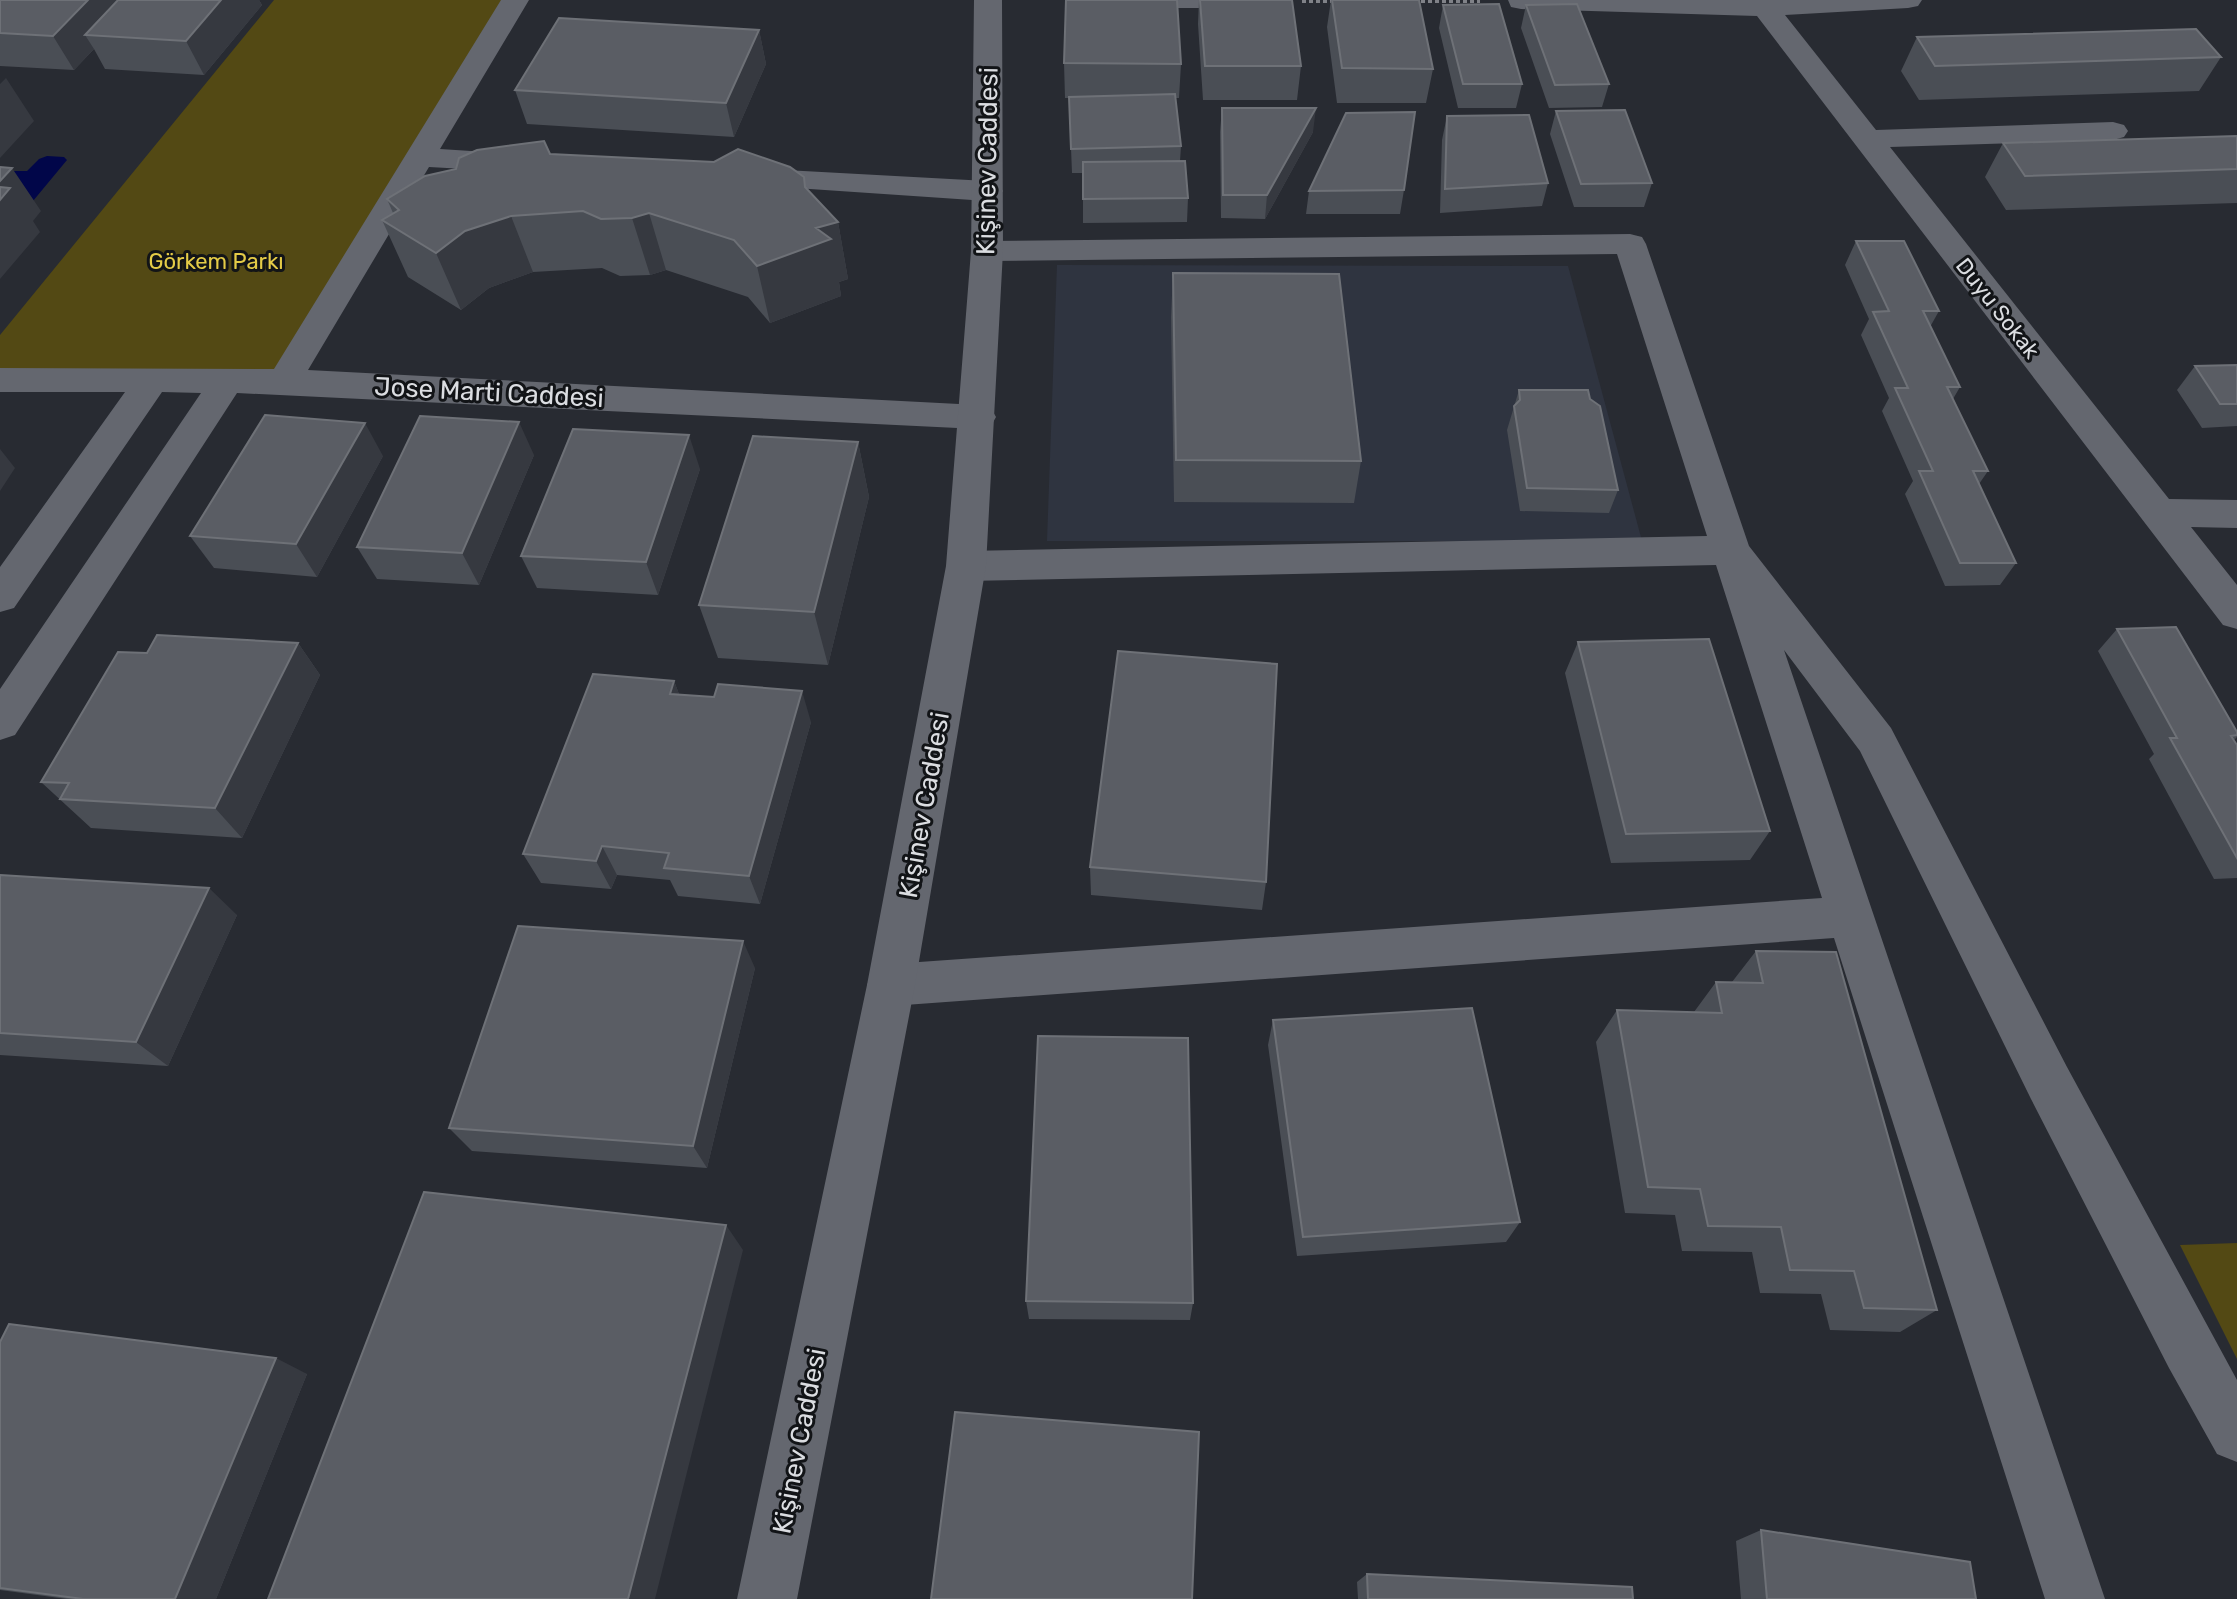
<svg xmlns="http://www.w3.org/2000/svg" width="2237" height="1599" font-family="Rubik,sans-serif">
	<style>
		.built { fill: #2f3440 }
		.green { fill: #534914 }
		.water { fill: #010649 }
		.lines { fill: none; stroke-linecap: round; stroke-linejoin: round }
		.path { stroke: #808288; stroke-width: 4; stroke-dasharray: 4 3; stroke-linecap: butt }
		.minor { fill: #64676f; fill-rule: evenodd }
		.tertiary { fill: #64676f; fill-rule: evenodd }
		.wall { fill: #4a4e55 }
		.shaded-wall { fill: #363940 }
		.building { fill: #5a5d64; stroke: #6e7177; stroke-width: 2 }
		.labels { text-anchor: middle; stroke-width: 6; stroke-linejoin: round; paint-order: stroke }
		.far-park-label { font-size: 22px; fill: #e4cb47; stroke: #121417 }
		.far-street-label { font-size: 22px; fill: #dbdde1; stroke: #121417 }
		.street-label { font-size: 26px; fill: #dbdde1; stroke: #121417 }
	</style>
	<rect width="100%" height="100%" fill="#282b32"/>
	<!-- built -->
	<path class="built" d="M1057,265l511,1 74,275h-595z"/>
	<!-- green -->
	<path class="green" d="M274,0h241l-231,381 -284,-1v-45z
		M2237,1243v116l-57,-114z"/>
	<!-- water -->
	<path class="water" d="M47,156l17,1 3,3 -34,41 -33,-14 14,-16h13l12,-12z"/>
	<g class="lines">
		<!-- path -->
		<path class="path" d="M1302,1h34
			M1414,1h66"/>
		<!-- minor -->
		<path class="minor" d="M501,0h28l-89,149 77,5 11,2 5,7 -5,7 -11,2 -88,-5 -121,203 670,35 13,3 5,9 -5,9 -13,3 -741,-36 -222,342 -15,5v-51l201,-296 -39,-1 -148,216 -14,4v-45l125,-175h-125v-24l274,1z
			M1155,0h118l-4,6 -10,2h-90l-10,-2z
			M1508,0h414l-4,6 -10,2 -123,7 91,115 237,-8 11,3 4,6 -4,6 -11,3 -223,7 279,352 68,1v28l-46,-1 46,58v44l-14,-4 -466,-609 -236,-7 -10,-2z
			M746,168l241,13 11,3 5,7 -5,7 -11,3 -252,-17 -5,-7 5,-7z
			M1630,234l12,3 4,7 103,302 142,182 176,339 170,313v82l-20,-8 -48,-86 -138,-269 -171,-348 -76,-101 321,949h-60l-211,-661 -943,68 -17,-6 -7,-15 7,-15 17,-6 931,-66 -106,-333 -750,16 -14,-5 -6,-10 6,-10 14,-5 741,-15 -90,-282 -630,7 -12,-3 -4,-7 4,-7 12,-3z"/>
		<!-- tertiary -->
		<path class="tertiary" d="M974,0h28l1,251 -17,315 -71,419 -118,614h-60l130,-614 79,-419 25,-315z"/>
	</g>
	<!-- wall -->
	<path class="wall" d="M0,0h259l3,5 -58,70 -99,-6 -11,-20 -20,21 -74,-4z
		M1199,0h93l9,66 -4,34h-94l-5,-76z
		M1331,0h88l14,69 -7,34h-89l-10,-76z
		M1443,5l79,79 -6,24h-58l-19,-80z
		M1526,5l83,79 -7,23 -53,1 -28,-80z
		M759,30l7,34 -32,73 -207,-13 -12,-34z
		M1917,37l304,20 -22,34 -280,9 -18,-29z
		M1064,63l117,1 -2,34h-4l6,48 -1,15 8,37 -1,24 -104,1v-50h-11l-3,-75h-4z
		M1222,108l91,24 -48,87 -44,-1 -1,-86z
		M1556,111l96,72 -8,24h-70l-24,-73z
		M1447,116l101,67 -6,23 -102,7 2,-73z
		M2237,136v67l-231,7 -21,-33 18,-34z
		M550,154l256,35 32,33 10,57 -9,3 2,14 -71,27 -22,-26 -82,-27 -16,5 -30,1 -18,-8 -69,4 -44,16 -28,22 -53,-33 -26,-57 11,-7 -6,-14z
		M1404,190l-4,24h-94l3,-23z
		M1856,241l83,70 -9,16 30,60 -7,12 35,72 -9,13 37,79 -16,22 -55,1 -40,-92 8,-13 -31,-70 7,-13 -28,-63 8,-16 -24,-54z
		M1173,273l188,188 -7,42 -180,-1 -3,-185z
		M2237,365v61l-35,2 -25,-38 18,-24z
		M1519,390l71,9 28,91 -9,23 -89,-2 -13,-81z
		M858,442l11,55 -41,168 -110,-7 -19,-53z
		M534,455l-55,130 -102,-6 -20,-32z
		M383,456l-66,121 -103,-9 -24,-32z
		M700,469l-42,126 -121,-7 -16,-32z
		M2117,629l120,103v5l-3,3 3,5v133l-23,1 -65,-120 5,-5 -56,-103z
		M1578,642l192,189 -20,29 -139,3 -46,-190z
		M298,643l22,32 -78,163 -151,-10 -50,-46 106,-129z
		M674,681l5,13 132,28 -51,182 -82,-8 -8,-16 -53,-5 -6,14 -70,-6 -18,-29z
		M1090,867l176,15 -4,28 -171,-15z
		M0,875l237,40 -69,151 -168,-11z
		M1756,951l181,359 -37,22 -70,-2 -9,-36 -61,-1 -8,-41 -70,-1 -7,-36 -50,-2 -29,-171 21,-32 77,2 22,-30h16z
		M755,968l-48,200 -235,-17 -23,-23z
		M1273,1020l247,202 -14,20 -209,14 -29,-211z
		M1026,1301l167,2 -3,17 -161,-1z
		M0,1342l307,32 -91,225h-149l-67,-9z
		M1761,1530l215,69h-235l-5,-58z
		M1367,1574l266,25h-275l-1,-17z"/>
	<!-- shaded-wall -->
	<path class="shaded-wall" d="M88,0h49l-52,35 9,14 -20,21 -21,-34z
		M221,0h38l3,5 -58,70 -18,-34z
		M759,30l7,34 -32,73 -8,-34z
		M6,78l28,43 -34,37v-74z
		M1316,108l-3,24 -48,87 2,-24z
		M12,168l29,43 -8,10 7,11 -40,47v-98z
		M649,213l17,57 -16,5 -18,-57z
		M511,216l22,56 -44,16 -28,22 -25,-57 29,-22z
		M838,222l10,57 -9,3 2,14 -71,27 -13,-57 59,-38z
		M519,422l15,33 -55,130 -17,-32z
		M365,423l18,33 -66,121 -21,-33z
		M689,435l11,34 -42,126 -12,-33z
		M858,442l11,55 -41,168 -14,-53z
		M0,449l15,19 -15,23z
		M298,643l22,32 -78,163 -27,-30z
		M674,681l12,31 -16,-18z
		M802,691l9,31 -51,182 -11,-28z
		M602,846l15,29 -6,14 -15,-28z
		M209,888l28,27 -69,151 -32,-24z
		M743,941l12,27 -48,200 -14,-22z
		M726,1225l17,25 -88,349h-27z
		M276,1358l31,16 -91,225h-41z"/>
	<!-- building -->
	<path class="building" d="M0,0h88l-35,36 -53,-3z
		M118,0h103l-35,41 -101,-6z
		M1066,0h111l4,64 -117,-1z
		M1200,0h92l9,66h-96z
		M1332,0h87l14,69 -91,-1z
		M1499,4l23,80h-59l-20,-79z
		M1577,4l32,80 -54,1 -29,-80z
		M559,18l200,12 -33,73 -211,-13z
		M2196,29l25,28 -286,9 -18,-29z
		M1175,94l6,52 -110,3 -2,-52z
		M1222,108h94l-49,87h-44z
		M1625,110l27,73 -71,1 -25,-73z
		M1415,112l-11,78 -95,1 37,-78z
		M1529,115l19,68 -103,6 2,-73z
		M2237,136v33l-212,7 -22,-33z
		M544,141l6,13 164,8 24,-13 52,18 14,10 1,10 33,35 -22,6 15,11 -74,27 -23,-26 -85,-27 -17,5 -31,1 -18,-8 -72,5 -46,15 -29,22 -54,-33 17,-10 -12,-11 38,-23 31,-7 3,-11 18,-8z
		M1185,161l3,37 -105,1v-37z
		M0,167l12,1 -12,13z
		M0,187l10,1 -10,12z
		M1856,241h48l35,70h-16l37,76h-13l41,84h-15l43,92h-56l-41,-92h14l-38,-83h13l-35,-76 16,-1z
		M1173,273l166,1 22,187 -185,-1z
		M2237,365v39h-17l-25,-38z
		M1519,390h69l2,9 10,7 18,84 -91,-2 -13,-82 6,-6z
		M265,415l100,8 -69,121 -106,-8z
		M420,416l99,6 -57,131 -105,-6z
		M573,429l116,6 -43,127 -125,-6z
		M753,436l105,6 -44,170 -115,-7z
		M2176,627l61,105v3l-6,1 6,9v113l-67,-120h7l-60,-109z
		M157,635l141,8 -83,165 -155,-9 9,-16 -28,-1 77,-130 29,1z
		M1709,639l61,192 -144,3 -48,-192z
		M1118,651l159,13 -11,218 -176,-15z
		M593,674l81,7 -4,13 44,3 4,-13 84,7 -53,185 -85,-8 5,-15 -67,-7 -6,15 -73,-7z
		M0,875l209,13 -73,154 -136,-9z
		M518,926l225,15 -50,205 -244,-18z
		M1756,951l80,1 101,358 -73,-2 -10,-37 -64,-1 -9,-43 -73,-1 -8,-37 -52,-2 -31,-177 105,3 -6,-31 47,1z
		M1472,1008l48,214 -217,15 -30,-217z
		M1038,1036l150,2 5,265 -167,-2z
		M424,1192l302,33 -98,374h-360z
		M9,1324l267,34 -101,241h-92l-83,-11v-246z
		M955,1412l244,20 -7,167h-261z
		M1761,1530l209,32 6,37h-209z
		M1367,1574l265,13 1,12h-265z"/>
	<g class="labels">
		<!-- far-park labels -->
		<g class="far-park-label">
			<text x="216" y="269">Görkem Parkı</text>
		</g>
		<!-- far-street labels -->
		<g class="far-street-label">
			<text transform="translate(1998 308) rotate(52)" y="8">Duyu Sokak</text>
		</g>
		<!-- street labels -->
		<g class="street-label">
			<text transform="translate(987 161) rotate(-89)" y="9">Kişinev Caddesi</text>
			<text transform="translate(489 392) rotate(3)" y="9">Jose Marti Caddesi</text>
			<text transform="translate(924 805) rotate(-80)" y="9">Kişinev Caddesi</text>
			<text transform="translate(799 1441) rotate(-79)" y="9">Kişinev Caddesi</text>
		</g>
	</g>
</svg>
